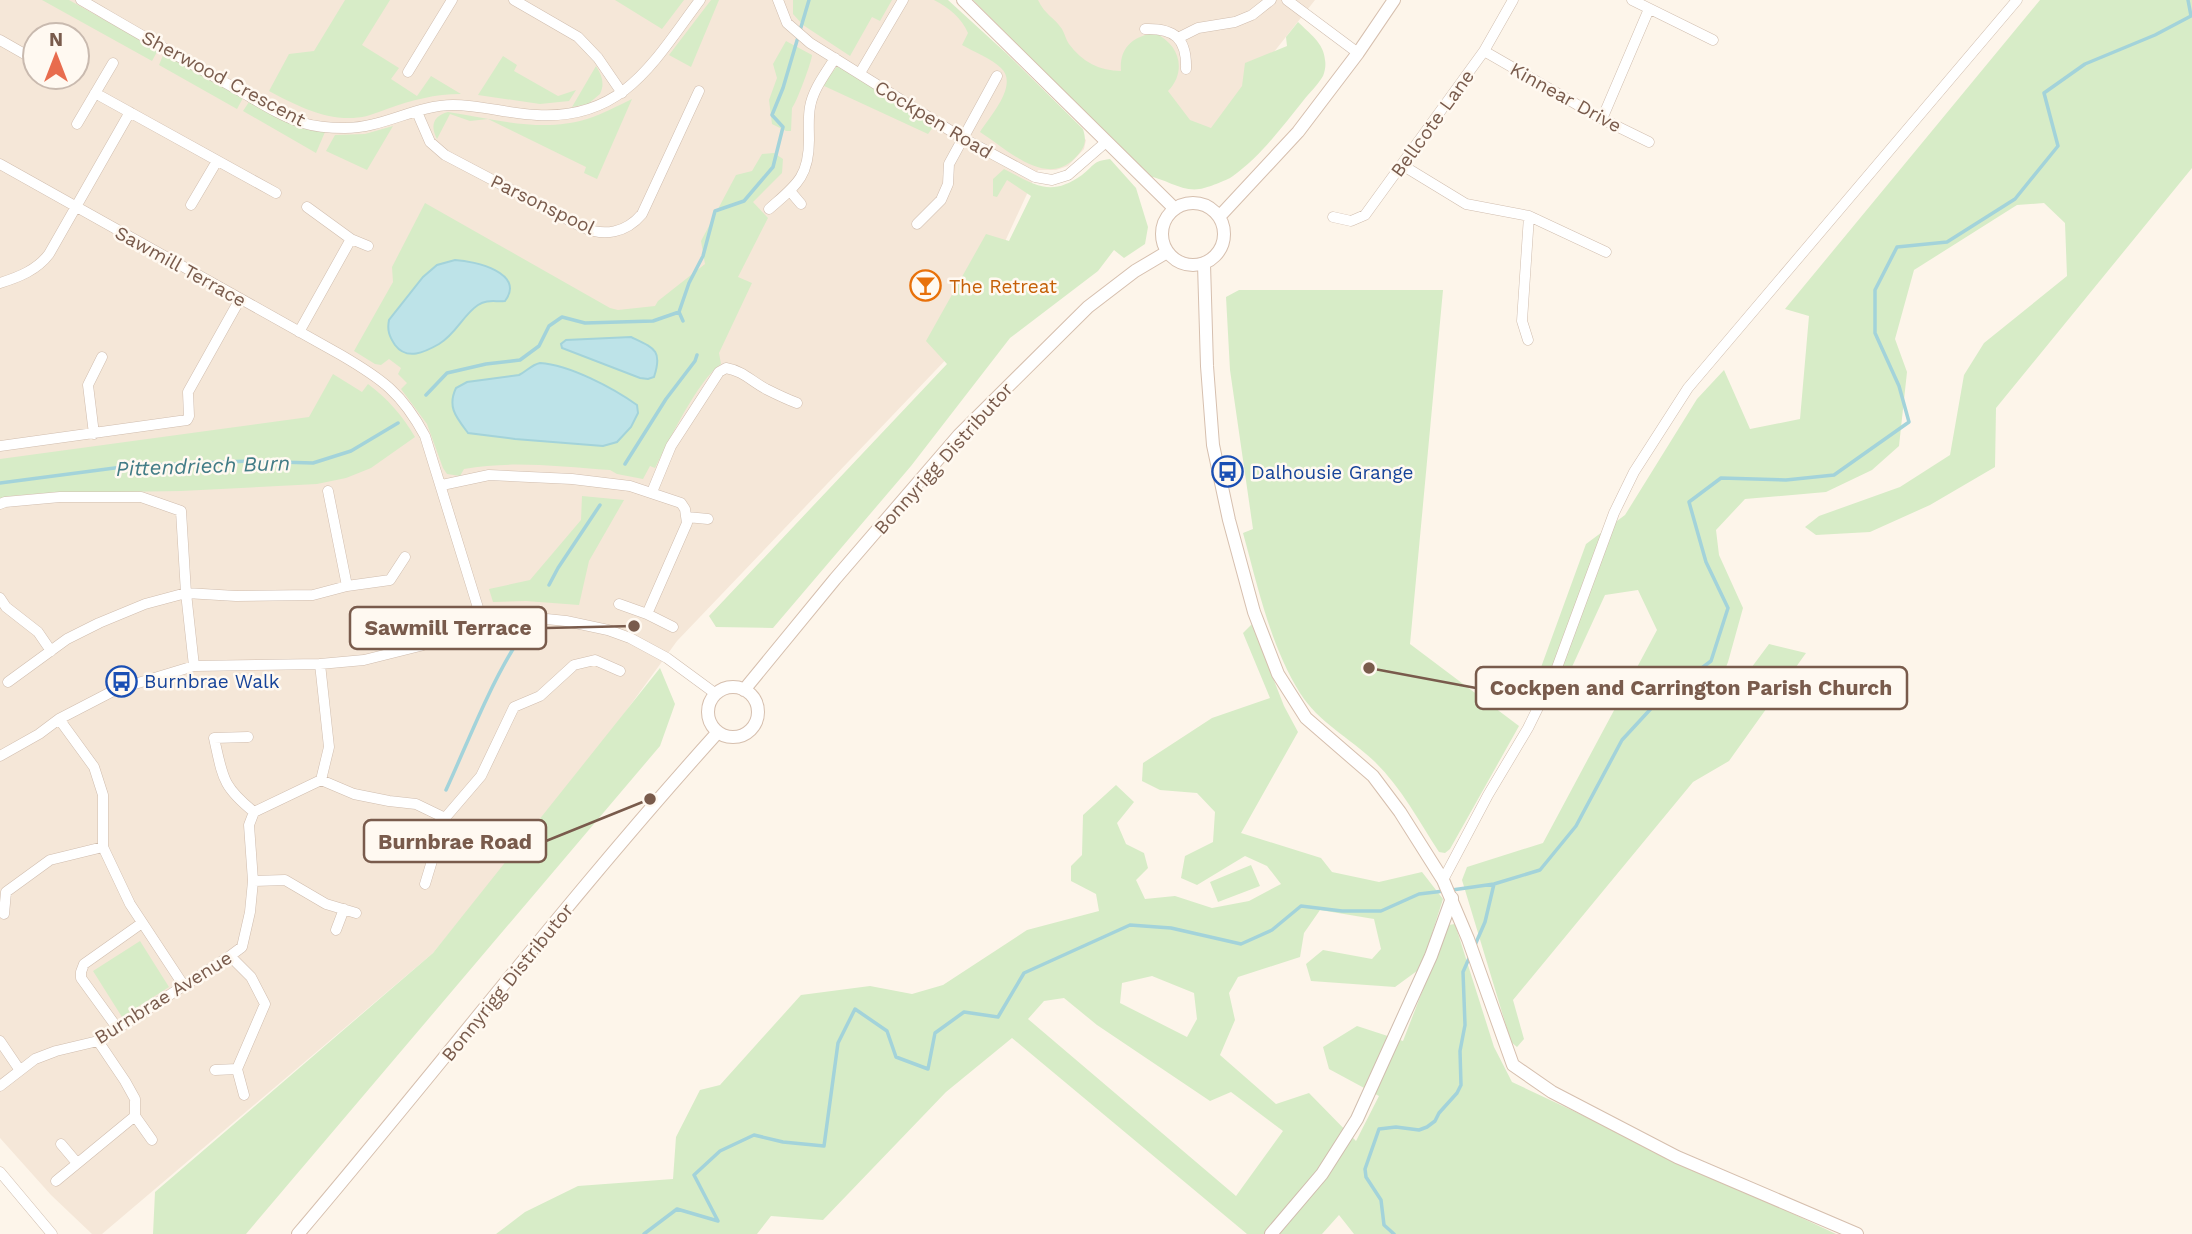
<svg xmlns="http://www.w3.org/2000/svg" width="2192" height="1234" font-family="'Work Sans',sans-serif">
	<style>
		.residential { fill: #f5e7d8; fill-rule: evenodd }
		.green { fill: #d7ecc7; fill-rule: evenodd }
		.water { fill: #bde3e8; stroke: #a3d3da; stroke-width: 2 }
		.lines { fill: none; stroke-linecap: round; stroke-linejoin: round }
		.stream { stroke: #a3d3da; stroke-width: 3.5 }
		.minor-casing { stroke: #d0bdae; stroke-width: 11 }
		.tertiary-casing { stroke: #d0bdae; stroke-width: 14 }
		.secondary-casing { stroke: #d6bfae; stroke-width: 14 }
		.minor { stroke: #fff; stroke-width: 10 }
		.tertiary { stroke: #fff; stroke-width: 12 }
		.secondary { stroke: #fff; stroke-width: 12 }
		.labels { text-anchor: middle; stroke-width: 5; stroke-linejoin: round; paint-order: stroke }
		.street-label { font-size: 19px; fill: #795b4c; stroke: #fff9f1 }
		.food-label { font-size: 19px; fill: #c56008; stroke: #fff9f1; text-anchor: start }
		.transit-label { font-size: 19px; fill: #164399; stroke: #fff9f1; text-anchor: start }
		.water-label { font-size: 21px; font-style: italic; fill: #427c86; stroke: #fff9f1 }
		.leader { fill: none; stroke: #795b4c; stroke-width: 2.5 }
		.callout-dot { fill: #795b4c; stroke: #fff9f1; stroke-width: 2.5 }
		.callout { fill: #fff9f1; stroke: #795b4c; stroke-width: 2.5 }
		.callout-label { font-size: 21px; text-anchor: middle; font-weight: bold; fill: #795b4c }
	</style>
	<rect width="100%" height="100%" fill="#fdf5ea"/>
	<!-- residential -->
	<path class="residential" d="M0,0h946l140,140 -2,9 -16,17 -12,4h-18l-83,180 -278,291 -91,125 -153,187 -331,281h-10l-41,-39 -51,-57zM35,35h42v42h-42z
		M1010,0h305l-106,134 -77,-32z"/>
	<!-- green -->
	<path class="green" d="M42,0h27l89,50 -6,11z
		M345,0h45l-28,45 37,23 -8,11 26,17 14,-20 30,18c-26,0 -49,6 -74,15 -6,2 -13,5 -20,7 -35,8 -68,-9 -98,-25l20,-37 25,-3z
		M615,0h69l-22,29z
		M711,0h8l-28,67 -22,-12z
		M793,0h99l-12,21 -8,-4 -22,39 -47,-31 -10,-11z
		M934,0h14l58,53 77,76c4,13 2,19 -8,29 -29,30 -67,-8 -95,-26 10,-16 39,-47 21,-64 -10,-10 -27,-16 -39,-23l6,-12c-7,-16 -19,-25 -34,-33z
		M973,0h65c7,15 16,17 24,29 3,5 4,11 7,15 13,18 31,27 52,27 -2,-24 13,-35 34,-38 25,12 32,38 13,58l22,29 21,8 31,-42 3,-23 42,-17 -1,-9 12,-15c11,11 26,21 27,38 1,5 0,11 -2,16 -5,9 -14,17 -20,25 -21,26 -43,56 -70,75 -3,3 -24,11 -29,12 -20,6 -37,-9 -56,-12z
		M2040,0h152v168l-196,240 -1,59 -65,38 -60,27 -54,3 -11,-8 14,-11 81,-29 50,-32 14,-80 20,-32 83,-67 -2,-53 -21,-20 -27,2 -103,65 -19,69 12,33 -8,74 -27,24 -46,22 -81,7 -29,31 3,25 24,53 -15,54 -13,33h16l38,-51 37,9 -77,108 -36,21 -180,218 11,39 -7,8 -6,-5 -49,-162 5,-13 76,-24 114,-213 -19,-40 -33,5 -45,98 -24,-12 50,-137 39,-29 72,-116 27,-29 26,59 50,-10 9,-103 -24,-7z
		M786,41l26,14c0,6 -16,49 -20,53l-1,23h-5l-14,-7 -3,-24 8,-22 -4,-14z
		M164,53l79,45 -6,11 -78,-44z
		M503,56l14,9 -3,6 44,25 18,-6 -7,11 -29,3 -62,-9z
		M839,64l97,59 -8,11 -106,-49z
		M596,66c6,9 9,18 4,28l-12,10 -16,3z
		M632,99l-35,80 -13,-6 2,-6 -98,-48 -18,2 -20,-7 -13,25c-7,-13 -4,-23 11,-27 45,7 95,21 139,7 16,-5 30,-13 45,-20z
		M249,102l44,22 32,8 -9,21 -73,-42z
		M393,126l-26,44 -41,-19 9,-16 30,-1z
		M774,153l9,6 -1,14 -29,29 15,16 -30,59 14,6 -33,70 2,11c-24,17 -52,77 -66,104l-5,-2 -7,13 -26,-5 -7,-4c-49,-3 -98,-10 -146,-1l-4,7 -13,-2 -4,-6 -16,-44 -26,-35 6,-6 -9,-9 3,-6 -12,-9 -8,6 -6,-1 -21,-13 39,-69 -1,-15 33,-64 185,105 8,2 37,-4 3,-5 47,-37 -4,-23 35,-66 16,-4 10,-17z
		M1110,159l26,29 12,39 -3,17 -21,14 -10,-8 -16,21 -88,67 -99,128 -138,162 -57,-1 -7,-11 238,-252 -21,-23 60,-107 23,7 22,-45 -24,-16 -10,17 -4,-1v-17l11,-10c30,15 46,29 78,6 12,-9 10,-14 28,-16z
		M1239,290h204l-33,354 109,82 -69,123 -5,4 -6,-1c-20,-31 -38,-65 -65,-91 -24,-23 -56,-39 -74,-68 -30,-48 -42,-106 -57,-160l10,-4 -23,-159 -4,-73z
		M333,374l29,18 6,-8c20,15 34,31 47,53l-44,31 -25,10 -29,6 -136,7 -134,2 -36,3 -11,3v-40l309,-42z
		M582,496l42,4 -35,61 -10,44 -53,-4 -33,1 -4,-13 41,-9 51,-60z
		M1252,624l32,82 14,26 -57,101 80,25 11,14 47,10 43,-10 21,27 -22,69 -26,19 -84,-6 -5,-17 17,-14 49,9 9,-10 -7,-30 -54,-9 -16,23 -4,24 -62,20 -9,16 6,27 -15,35 56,49 33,-11 47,48 23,-45 -50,-27 -6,-22 34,-21 46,15 45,-116 7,-1 39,123 18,35 324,152h-482l-15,-19 -17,19h-75l-235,-196 -66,54 -123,128 -52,-4 -14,18h-261l29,-22 53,-26 95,-7 3,-42 24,-47 20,-5 81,-90 69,-9 42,8 31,-9 84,-55 72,-19 -3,-17 -25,-13v-15l11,-11 1,-40 33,-30 18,17 -17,21 9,21 18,9 4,15 -12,12 9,19 30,-3 37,12 37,-7 32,-17 -14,-18 -22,-10 -48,29 -16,-7 4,-22 28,-14 2,-30 -18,-19 -37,-3 -18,-9 1,-18 69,-45 58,-20 -27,-65zM1152,976l42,17 3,26 -10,18 -67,-34 2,-20zM1064,998l33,27 113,76 21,-9 52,39 -47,65 -208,-177 16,-18z
		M660,668l15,36 -15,42 -414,488h-93l2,-42 278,-239z
		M1251,865l9,21 -42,16 -8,-20z
		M140,941l29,46 -47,30 -29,-46z"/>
	<!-- water -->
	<path class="water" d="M455,260c20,1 71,13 50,41 -10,1 -18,-2 -27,4 -15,10 -22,29 -39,39 -14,8 -32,17 -44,1 -6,-9 -8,-15 -6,-25l34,-43 14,-12z
		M631,337c23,11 32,13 23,40l-6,2 -8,-1 -78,-30 -1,-4 5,-4z
		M540,363c30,2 73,25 97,42l1,8 -7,14 -14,15 -14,4 -88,-7 -47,-6c-12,-16 -21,-26 -12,-45l11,-6 52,-7c8,-4 12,-10 21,-12z"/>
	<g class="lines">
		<!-- stream -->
		<path class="stream" d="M679,312l4,9
			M426,395l21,-22 39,-9 34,-4 19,-14 10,-20 13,-9 23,6 68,-2 26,-9 10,-29 14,-27 12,-45 29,-10 29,-34 10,-40 -11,-12 11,-27 26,-88
			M625,464l41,-65 29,-38 2,-6
			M0,483l130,-17 120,-5 63,2 38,-12 47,-28
			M549,585l9,-17 42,-63
			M446,790c22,-48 40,-96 67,-141
			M1452,890l42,-6 46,-14 36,-44 46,-86 36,-39 53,-40 17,-53 -22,-46 -17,-60 32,-24 65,2 48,-5 75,-53 -10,-36 -24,-53v-43l22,-43 50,-5 68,-43 43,-53 -14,-53 41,-29 70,-29 36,-19 -3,-16
			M1475,945l10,-23 9,-38
			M644,1234l33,-25 41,12 -24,-46 26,-24 34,-16 29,7 41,4 14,-103 17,-34 32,22 9,26 32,12 7,-36 29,-21 34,5 26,-44 106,-48 41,3 70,16 31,-14 29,-24 41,5h39l38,-17 25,-3
			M1394,1234l-10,-9 -3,-25 -15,-23 -1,-8 14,-40 17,-2 23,3 8,-3 8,-6 4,-8 18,-20 4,-8 -1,-34 5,-26 -2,-53 7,-16"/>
		<defs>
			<path id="minor" d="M81,0c50,29 101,59 152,87 22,12 46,29 70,36 13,4 28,5 42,5 38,0 71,-23 108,-23 28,0 56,9 84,10 87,5 117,-54 163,-115
				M514,0l64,37 20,21 24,35
				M778,0l9,23 23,20 149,93 76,41 17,3 16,-5 38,-33
				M1287,0l71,53
				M1632,0l81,40
				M1145,29c29,-1 42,9 41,40
				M1178,38l20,-10 37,-6 17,-7 19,-15
				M0,40l35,20
				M1484,51l118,68 47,23
				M408,72l44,-72
				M860,73l43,-73
				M66,77l2,1
				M95,93l181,100
				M417,112l13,30 15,13 137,72c22,10 44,6 60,-13l57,-123
				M1602,119l47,-110
				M77,124l36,-61
				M0,164l341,191c41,24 61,38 84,81l58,188
				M1402,165l64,39 63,12 77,36
				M790,191l11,13
				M191,205l26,-44
				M307,207l44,32 17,7
				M769,209c26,-23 40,-31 40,-69 0,-10 -1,-22 1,-33 3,-18 16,-34 25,-49
				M1333,217l18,4 14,-6 119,-164 29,-51
				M917,224l24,-24 7,-16 1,-20 48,-88
				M0,283c19,-6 37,-13 49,-29l81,-142
				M299,332l52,-93
				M1528,340l-6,-19 7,-105
				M94,434l-6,-49 14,-28
				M0,446l187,-26 2,-4 -1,-24 52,-93
				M442,485l47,-10 83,4 58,7 51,17 4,6 2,14 -40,91
				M328,491l19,95
				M652,492l19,-46 48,-74 7,-4c17,3 25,13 40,21 10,5 20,10 31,14
				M0,504l5,-2 55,-5h81l40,14 5,82 8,73
				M687,517l21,2
				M0,598l6,9 32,25 13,19
				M619,604l28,10 26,13
				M8,682l59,-43 32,-16 46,-19 41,-11 50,3 77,-1 34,-9 43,-6 15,-23
				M59,719l35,48 9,28v52l27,57 54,82
				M248,737l-34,1c9,40 8,48 40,74
				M0,756l39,-22 20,-15 56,-29 79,-24 126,-2 44,-4 56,-14 63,-22 27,-6 17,-1 39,4 42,9 22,8 37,20 49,36
				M321,780l33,14 35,7 27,3 29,14 36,-42 33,-69 26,-11 34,-31 21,-5 25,11
				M1443,880l45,-85 40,-67 27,-55 59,-160 20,-41 54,-84 329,-388
				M253,881l32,-1 41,24 30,9
				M425,884l20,-66
				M4,914l2,-22 44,-32 53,-13
				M336,930l8,-21
				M230,956l21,21 14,27 -28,65 7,26
				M118,1029l-37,-51v-6l3,-8 58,-41
				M0,1041l19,28
				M215,1070l22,-1
				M0,1086l35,-27 21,-8 42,-10 132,-85 12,-9 8,-35 3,-31 -4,-56 5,-13 67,-32 8,-33 -9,-83
				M135,1116l17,24
				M61,1144l16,19
				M0,1172l52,62
				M56,1181l79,-65v-17l-10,-18 -27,-40"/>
			<path id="tertiary" d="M1271,1234l51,-60 35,-55 74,-163 21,-58"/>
			<path id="secondary" d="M963,0l212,209
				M1162 234a31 31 0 1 1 62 0a31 31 0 1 1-62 0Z
				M1219,217l79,-85 60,-79 36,-53
				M1204,264l3,102 6,79 16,75 25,92 24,62 28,44 67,58 27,36 43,68 25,59 45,126 39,27 125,65 180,77
				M708 712a25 25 0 1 1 50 0a25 25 0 1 1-50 0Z
				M744,690l91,-111 124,-144 129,-128 47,-36 32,-19
				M298,1234c141,-166 274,-340 420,-502"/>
		</defs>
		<!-- minor casing -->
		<use href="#minor" class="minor-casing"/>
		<!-- tertiary casing -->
		<use href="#tertiary" class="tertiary-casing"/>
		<!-- secondary casing -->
		<use href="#secondary" class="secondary-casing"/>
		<!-- minor -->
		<use href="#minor" class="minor"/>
		<!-- tertiary -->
		<use href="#tertiary" class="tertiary"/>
		<!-- secondary -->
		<use href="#secondary" class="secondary"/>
	</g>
	<!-- icons -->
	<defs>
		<symbol id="bar-ring" viewBox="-11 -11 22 22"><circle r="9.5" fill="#fff9f1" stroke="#e8710a" stroke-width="1.5"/><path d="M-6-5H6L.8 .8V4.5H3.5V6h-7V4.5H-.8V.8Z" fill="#e8710a"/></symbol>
		<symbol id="bus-ring" viewBox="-11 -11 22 22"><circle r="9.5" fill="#fff9f1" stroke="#1a4fb4" stroke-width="1.5"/><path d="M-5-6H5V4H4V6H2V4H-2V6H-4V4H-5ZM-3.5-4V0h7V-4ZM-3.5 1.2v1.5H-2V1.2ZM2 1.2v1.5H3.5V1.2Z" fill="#1a4fb4"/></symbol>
	</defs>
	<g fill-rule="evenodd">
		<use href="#bar-ring" x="908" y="268" width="35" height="35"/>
		<use href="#bus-ring" x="1210" y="454" width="35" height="35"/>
		<use href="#bus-ring" x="104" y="664" width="35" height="35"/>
	</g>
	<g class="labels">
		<!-- street labels -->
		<g class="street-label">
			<text transform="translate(224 78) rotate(28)" y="7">Sherwood Crescent</text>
			<text transform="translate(1566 97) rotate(29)" y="7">Kinnear Drive</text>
			<text transform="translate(934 119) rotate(31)" y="7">Cockpen Road</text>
			<text transform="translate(1432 123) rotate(-54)" y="7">Bellcote Lane</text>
			<text transform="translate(543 204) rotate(26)" y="7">Parsonspool</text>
			<text transform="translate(181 266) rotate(29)" y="7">Sawmill Terrace</text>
			<text transform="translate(943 458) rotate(-48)" y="7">Bonnyrigg Distributor</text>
			<text transform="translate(507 982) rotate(-51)" y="7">Bonnyrigg Distributor</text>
			<text transform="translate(163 997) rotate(-32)" y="7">Burnbrae Avenue</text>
		</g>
		<!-- food labels -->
		<g class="food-label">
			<text x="949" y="293">The Retreat</text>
		</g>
		<!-- transit labels -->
		<g class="transit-label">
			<text x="1251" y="479">Dalhousie Grange</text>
			<text x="144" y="688">Burnbrae Walk</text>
		</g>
		<!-- water labels -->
		<g class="water-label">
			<text transform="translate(203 466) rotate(-2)" y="7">Pittendriech Burn</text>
		</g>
	</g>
	<!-- callouts -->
	<path class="leader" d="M634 626L546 628M1369 668L1476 688M650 799L546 841"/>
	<g class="callout-dot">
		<circle cx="634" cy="626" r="7"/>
		<circle cx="1369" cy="668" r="7"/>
		<circle cx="650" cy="799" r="7"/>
	</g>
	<g class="callout">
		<rect x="350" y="607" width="196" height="42" rx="7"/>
		<rect x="1476" y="667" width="431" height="42" rx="7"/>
		<rect x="364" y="820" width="182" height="42" rx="7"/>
	</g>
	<g class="callout-label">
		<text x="448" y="635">Sawmill Terrace</text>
		<text x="1691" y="695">Cockpen and Carrington Parish Church</text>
		<text x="455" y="849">Burnbrae Road</text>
	</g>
	<!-- north arrow -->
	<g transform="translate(56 56)"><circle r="33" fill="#fff9f1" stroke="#c9baaf" stroke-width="2"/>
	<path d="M0-5L12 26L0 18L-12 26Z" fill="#e86c4e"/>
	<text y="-10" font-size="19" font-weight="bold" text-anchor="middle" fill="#795b4c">N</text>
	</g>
</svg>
